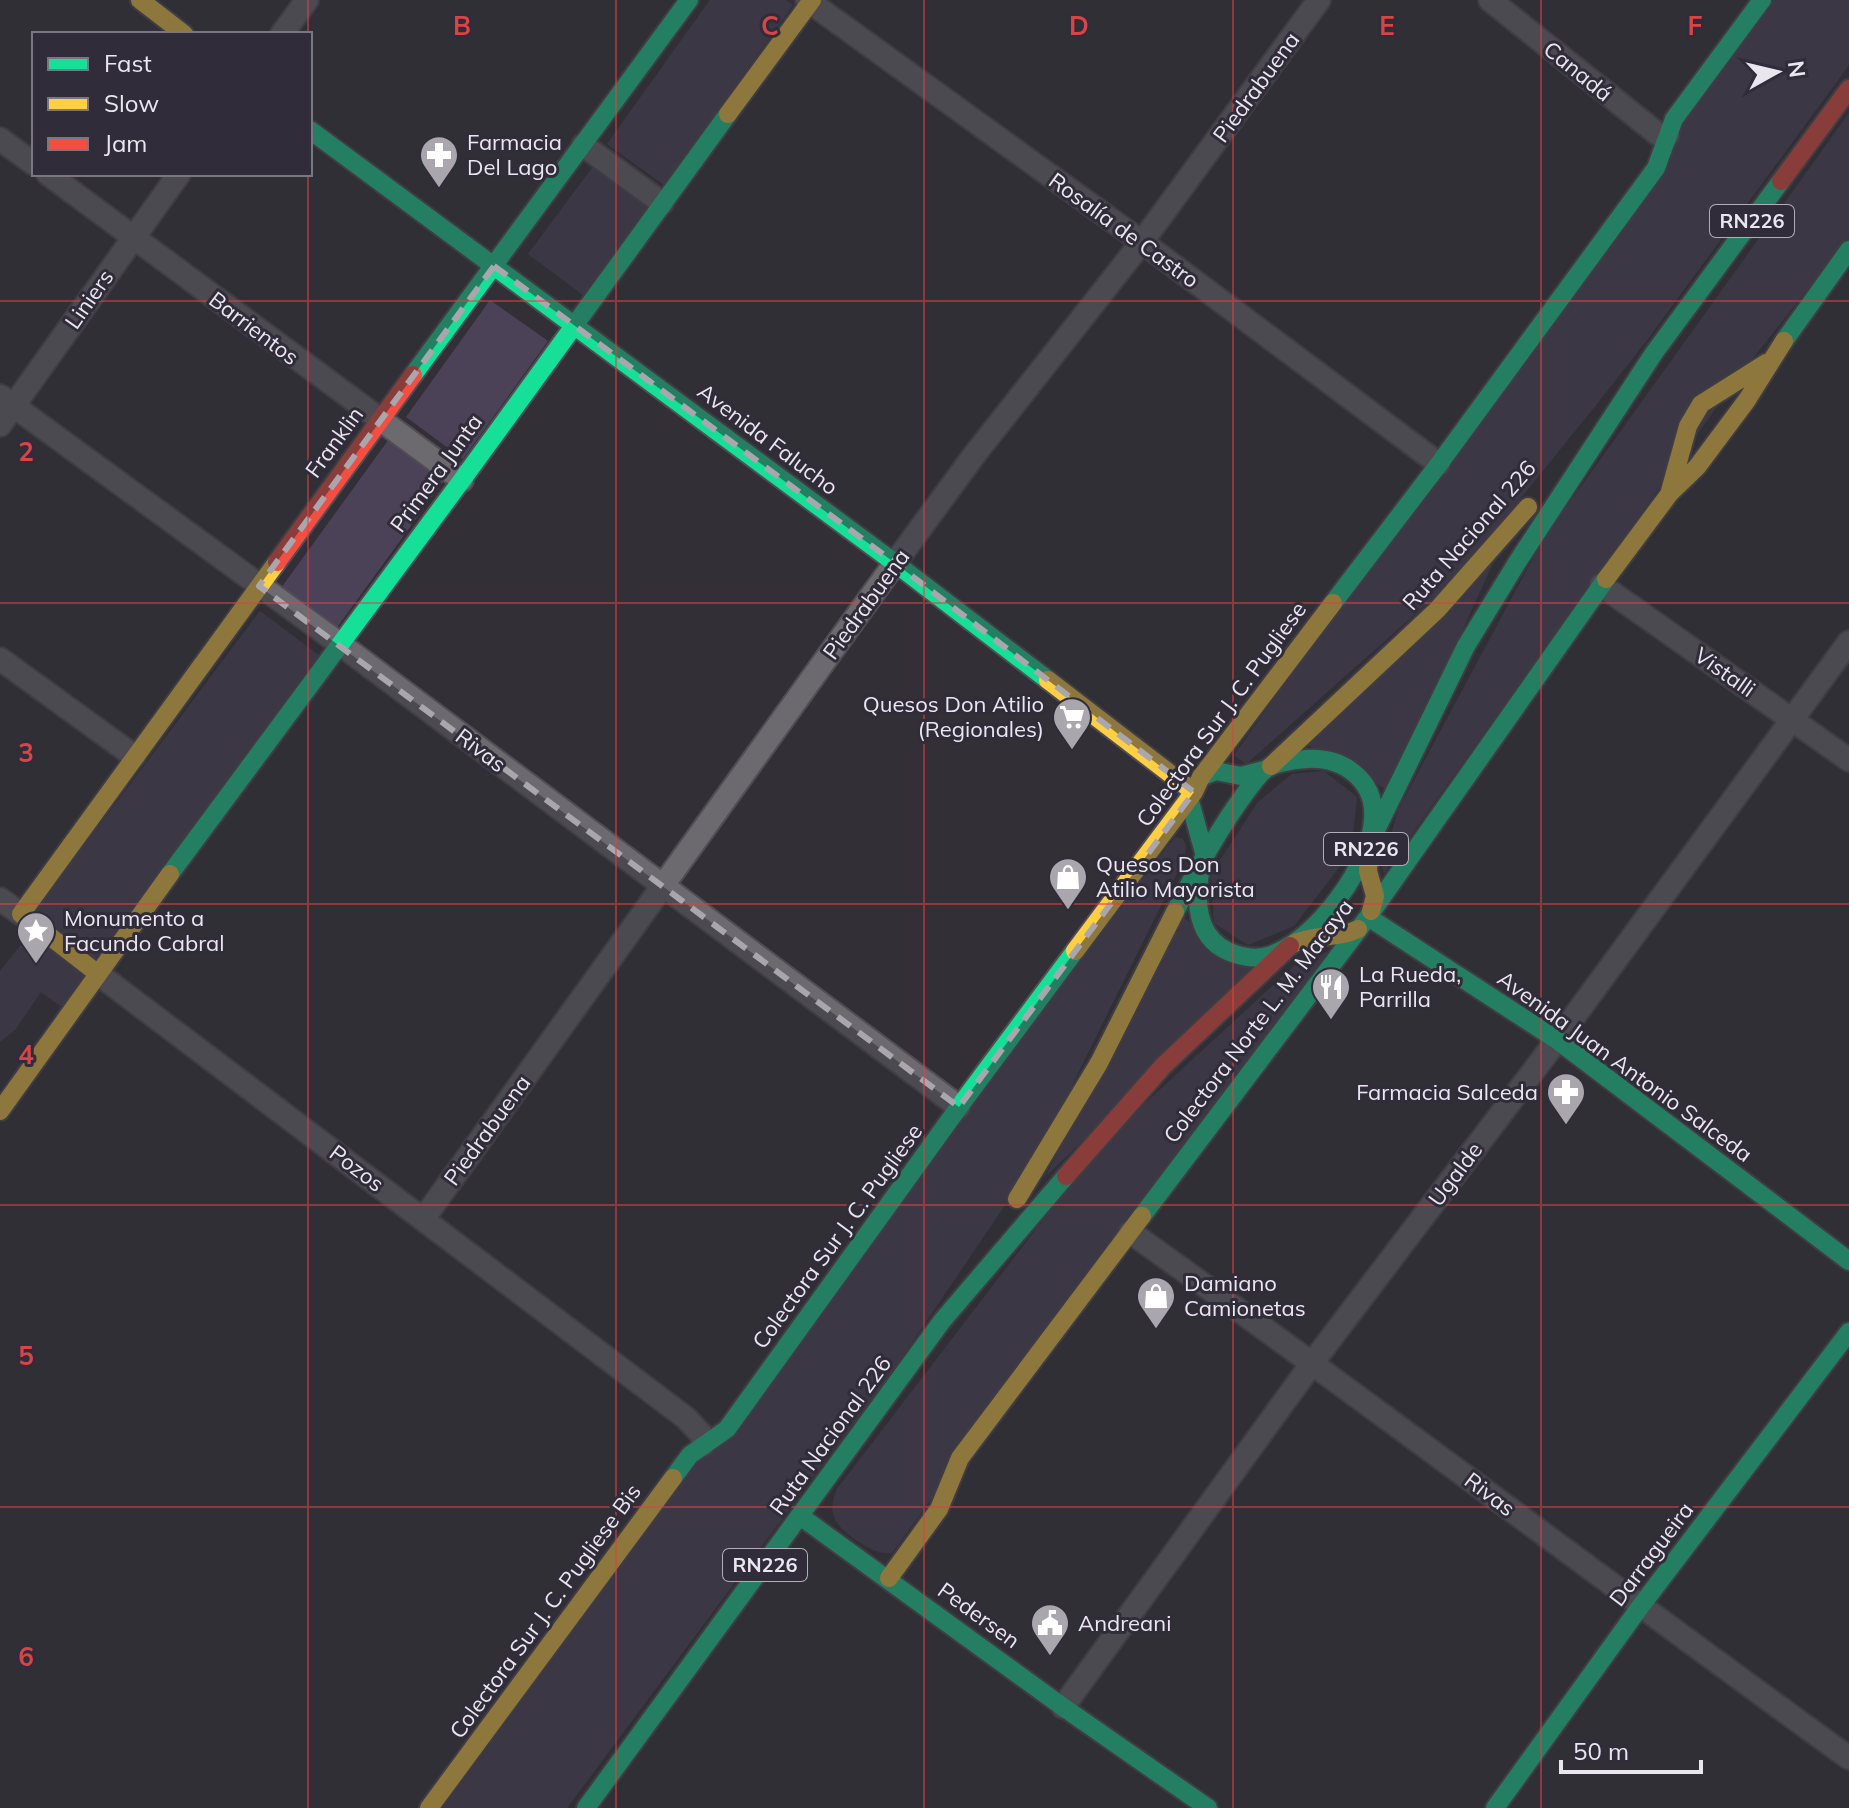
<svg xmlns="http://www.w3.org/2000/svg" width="1849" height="1808" font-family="Mulish,sans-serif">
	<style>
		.green { fill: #4b4258 }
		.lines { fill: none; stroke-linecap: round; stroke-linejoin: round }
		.street-casing { stroke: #504d54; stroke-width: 26 }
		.fast-casing { stroke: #504d54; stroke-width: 22 }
		.slow-casing { stroke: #504d54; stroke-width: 22 }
		.jam-casing { stroke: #504d54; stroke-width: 22 }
		.street { stroke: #6c6a6f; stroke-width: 22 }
		.fast { stroke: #16e098; stroke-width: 18 }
		.slow { stroke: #ffcf43; stroke-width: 18 }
		.jam { stroke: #f24e42; stroke-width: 18 }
		.marked { fill: none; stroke: #aaa6ae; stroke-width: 6; stroke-dasharray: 16 10; stroke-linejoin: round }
		.grid { fill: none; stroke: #d94446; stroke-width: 2; stroke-opacity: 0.55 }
		.labels { text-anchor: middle; stroke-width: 6; stroke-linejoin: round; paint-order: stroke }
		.shield { fill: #312c39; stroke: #b2aeb8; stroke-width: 2 }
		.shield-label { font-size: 20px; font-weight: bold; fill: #eae6ef }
		.street-label { font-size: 22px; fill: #eae6ef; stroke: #312c39 }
		.poi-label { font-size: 22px; fill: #eae6ef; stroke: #312c39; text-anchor: start }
		.grid-label { font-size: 26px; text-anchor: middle; font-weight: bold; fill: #d94446; stroke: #312c39; stroke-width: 6; stroke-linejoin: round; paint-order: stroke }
	</style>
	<rect width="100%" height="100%" fill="#322f36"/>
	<!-- green -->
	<path class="green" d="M710,0h76l7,5 -129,180 -57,-41z
		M1772,0h77v65l-202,275 -51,65 -139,172 -211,187 -12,-9z
		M1849,113v124l-108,136 -357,500 -2,-6 16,-57 146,-272z
		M595,164l55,41 -67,90 -55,-41z
		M490,300l58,41 -85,118 -57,-42z
		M389,439l56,40 -109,150 -55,-41z
		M1493,563l-104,228 -81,-46z
		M260,611l60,45 -226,304 -61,-46z
		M1324,771l33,26 -6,55 -57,74 -46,19 -34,-22 -3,-49 47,-72 34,-28z
		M1175,837l8,2 3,7 -2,13 -151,305 -135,199 -331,445h-124l252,-342z
		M1184,918l73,53 -212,206z
		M31,932l57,43 -25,33 -22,-16 -26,38 -15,12v-71z
		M1331,952l-439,601c-15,4 -51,-20 -57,-34 -5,-10 -2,-20 2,-30l265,-346 205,-189z"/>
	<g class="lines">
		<defs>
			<path id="street" d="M807,0l335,242 297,222
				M1490,0l169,135h9
				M282,34l25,-34
				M0,139l34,25
				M583,145l79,58
				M48,174l414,306
				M0,396l340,248 619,463
				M0,425l179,-251
				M1601,585l248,175
				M0,659l134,97
				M0,899l21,15
				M97,973l589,445 16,17 1,10
				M424,1218l471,-655 80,-109 167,-212 177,-242
				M1130,1232c242,172 478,352 719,526
				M1063,1707l250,-345 244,-322 292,-398"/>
			<path id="fast" d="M310,130l585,433 153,117
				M1784,341l65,-91
				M413,375l276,-375
				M1333,603l106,-139 217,-296 18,-49 88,-119
				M1201,777l15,-6 25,5 23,-6
				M1189,798l16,58
				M1373,836l93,-190 52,-85 136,-208 127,-172
				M170,874l292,-394 266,-366
				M1175,912c21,-42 43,-82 71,-120 6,-7 12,-18 20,-23 10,-7 28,-9 41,-10 36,-2 69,21 66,60 -1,24 -14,48 -26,67 -18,27 -45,58 -76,69 -11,4 -24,3 -36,-1 -41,-13 -41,-55 -33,-91
				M1368,917l189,123 292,221
				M1142,1216l226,-299 238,-338
				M673,1478l17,-23 37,-26 232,-322 116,-156
				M800,1516l263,191 145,101
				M586,1808l356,-487 124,-145
				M1495,1808l145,-201 209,-275"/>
			<path id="slow" d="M140,0l44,34
				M728,114l84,-114
				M1670,491l18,-65 13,-22 65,-41
				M1606,579l64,-86 27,-26 50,-67 37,-59
				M1048,680l146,112
				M1271,766l166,-156 91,-103
				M1370,841l-2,30 7,25 -4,15
				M1295,943c21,-9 43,-4 63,-14
				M1075,951l119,-159 7,-15 132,-174
				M97,973l-76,-59 256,-352
				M0,1111l170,-237
				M1017,1199l82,-136 76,-151
				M889,1578l50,-69 21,-51 182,-242
				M429,1808l244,-330"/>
			<path id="jam" d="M1781,181l68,-92
				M277,562l136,-187
				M1066,1176l97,-110 127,-120"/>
		</defs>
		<!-- street casing -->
		<use href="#street" class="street-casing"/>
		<!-- fast casing -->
		<use href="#fast" class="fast-casing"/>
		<!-- slow casing -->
		<use href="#slow" class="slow-casing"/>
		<!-- jam casing -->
		<use href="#jam" class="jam-casing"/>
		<!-- street -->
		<use href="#street" class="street"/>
		<!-- fast -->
		<use href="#fast" class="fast"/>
		<!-- slow -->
		<use href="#slow" class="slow"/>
		<!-- jam -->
		<use href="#jam" class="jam"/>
	</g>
	<!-- marked area -->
	<path d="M0 0H1849V1808H0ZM494,266l401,297 299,229 -235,315 -700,-521z" fill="#322f36" fill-opacity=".55" fill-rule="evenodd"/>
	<path class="marked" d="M494,266l401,297 299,229 -235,315 -700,-521z"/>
	<!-- grid -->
	<path class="grid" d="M308,0v34M616,0v1808M924,0v1808M1233,0v1808M1541,0v1808M308,174v1634M0,301h1849M0,603h1849M0,904h1849M0,1205h1849M0,1507h1849"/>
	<!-- icons -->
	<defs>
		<symbol id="pharmacy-pin" viewBox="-11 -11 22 30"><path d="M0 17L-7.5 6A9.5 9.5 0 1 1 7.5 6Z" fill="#aaa6ae" stroke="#312c39"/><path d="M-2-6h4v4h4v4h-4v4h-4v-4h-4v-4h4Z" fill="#fff"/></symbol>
		<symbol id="supermarket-pin" viewBox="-11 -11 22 30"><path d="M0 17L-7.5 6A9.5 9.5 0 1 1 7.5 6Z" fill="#aaa6ae" stroke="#312c39"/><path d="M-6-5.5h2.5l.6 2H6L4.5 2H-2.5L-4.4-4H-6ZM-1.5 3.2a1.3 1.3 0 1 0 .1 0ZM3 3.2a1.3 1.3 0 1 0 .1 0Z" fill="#fff"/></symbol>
		<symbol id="shop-pin" viewBox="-11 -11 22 30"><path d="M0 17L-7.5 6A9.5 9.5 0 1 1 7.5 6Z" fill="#aaa6ae" stroke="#312c39"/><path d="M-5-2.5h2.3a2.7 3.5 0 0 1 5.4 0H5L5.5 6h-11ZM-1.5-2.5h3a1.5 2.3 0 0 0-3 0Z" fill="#fff"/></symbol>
		<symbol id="sight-pin" viewBox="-11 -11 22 30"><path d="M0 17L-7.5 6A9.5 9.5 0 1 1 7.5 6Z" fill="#aaa6ae" stroke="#312c39"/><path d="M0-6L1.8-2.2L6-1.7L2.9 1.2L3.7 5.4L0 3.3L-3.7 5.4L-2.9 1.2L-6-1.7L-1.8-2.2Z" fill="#fff"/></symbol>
		<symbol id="restaurant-pin" viewBox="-11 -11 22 30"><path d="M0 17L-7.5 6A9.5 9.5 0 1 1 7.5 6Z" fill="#aaa6ae" stroke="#312c39"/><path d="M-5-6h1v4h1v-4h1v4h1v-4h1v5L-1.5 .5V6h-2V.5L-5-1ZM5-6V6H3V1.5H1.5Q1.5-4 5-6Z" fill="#fff"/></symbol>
		<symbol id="civic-pin" viewBox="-11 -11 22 30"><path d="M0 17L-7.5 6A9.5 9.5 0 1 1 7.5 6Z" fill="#aaa6ae" stroke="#312c39"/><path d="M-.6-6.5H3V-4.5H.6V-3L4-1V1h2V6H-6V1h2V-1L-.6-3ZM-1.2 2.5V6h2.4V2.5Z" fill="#fff"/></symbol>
	</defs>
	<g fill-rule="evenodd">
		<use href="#pharmacy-pin" x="417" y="133" width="44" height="60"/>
		<use href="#supermarket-pin" x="1050" y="695" width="44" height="60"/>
		<use href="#shop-pin" x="1046" y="855" width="44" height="60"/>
		<use href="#sight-pin" x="14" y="909" width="44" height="60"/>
		<use href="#restaurant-pin" x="1309" y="965" width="44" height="60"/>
		<use href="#pharmacy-pin" x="1544" y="1070" width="44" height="60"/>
		<use href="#shop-pin" x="1134" y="1274" width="44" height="60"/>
		<use href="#civic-pin" x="1028" y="1601" width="44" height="60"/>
	</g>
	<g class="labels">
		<!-- shield labels -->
		<g class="shield">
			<rect x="1710" y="205" width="84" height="32" rx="6"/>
			<rect x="1324" y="833" width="84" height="32" rx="6"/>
			<rect x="723" y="1549" width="84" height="32" rx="6"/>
		</g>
		<g class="shield-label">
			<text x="1752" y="228">RN226</text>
			<text x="1366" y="856">RN226</text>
			<text x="765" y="1572">RN226</text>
		</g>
		<!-- street labels -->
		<g class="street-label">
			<text transform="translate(1578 71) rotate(39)" y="8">Canadá</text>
			<text transform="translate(1256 87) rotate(-54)" y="8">Piedrabuena</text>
			<text transform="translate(1124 230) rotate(36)" y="8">Rosalía de Castro</text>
			<text transform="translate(89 299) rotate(-55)" y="8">Liniers</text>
			<text transform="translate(254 328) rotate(37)" y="8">Barrientos</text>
			<text transform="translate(768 439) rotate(37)" y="8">Avenida Falucho</text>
			<text transform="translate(334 442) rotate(-54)" y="8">Franklin</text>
			<text transform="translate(436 473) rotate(-54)" y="8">Primera Junta</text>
			<text transform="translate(1469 535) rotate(-49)" y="8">Ruta Nacional 226</text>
			<text transform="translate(866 604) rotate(-54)" y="8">Piedrabuena</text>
			<text transform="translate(1725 672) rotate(35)" y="8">Vistalli</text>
			<text transform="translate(1221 714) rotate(-54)" y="8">Colectora Sur J. C. Pugliese</text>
			<text transform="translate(481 750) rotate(37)" y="8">Rivas</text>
			<text transform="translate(1258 1021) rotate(-53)" y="8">Colectora Norte L. M. Macaya</text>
			<text transform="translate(1625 1066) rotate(36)" y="8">Avenida Juan Antonio Salceda</text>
			<text transform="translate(487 1130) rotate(-54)" y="8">Piedrabuena</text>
			<text transform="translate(357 1168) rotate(37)" y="8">Pozos</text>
			<text transform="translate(1455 1174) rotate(-53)" y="8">Ugalde</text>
			<text transform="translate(837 1236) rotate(-54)" y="8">Colectora Sur J. C. Pugliese</text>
			<text transform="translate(830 1435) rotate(-54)" y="8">Ruta Nacional 226</text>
			<text transform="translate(1490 1494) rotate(37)" y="8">Rivas</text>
			<text transform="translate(1651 1554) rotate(-53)" y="8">Darragueira</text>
			<text transform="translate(545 1611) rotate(-54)" y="8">Colectora Sur J. C. Pugliese Bis</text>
			<text transform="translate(979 1615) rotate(36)" y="8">Pedersen</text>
		</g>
		<!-- poi labels -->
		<g class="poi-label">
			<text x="467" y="150">Farmacia<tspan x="467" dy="25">Del Lago</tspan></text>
			<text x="1044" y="712" text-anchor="end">Quesos Don Atilio<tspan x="1044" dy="25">(Regionales)</tspan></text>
			<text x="1096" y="872">Quesos Don<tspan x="1096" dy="25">Atilio Mayorista</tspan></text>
			<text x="64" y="926">Monumento a<tspan x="64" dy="25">Facundo Cabral</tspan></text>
			<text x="1359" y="982">La Rueda,<tspan x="1359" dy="25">Parrilla</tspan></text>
			<text x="1538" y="1100" text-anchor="end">Farmacia Salceda</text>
			<text x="1184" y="1291">Damiano<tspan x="1184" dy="25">Camionetas</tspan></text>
			<text x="1078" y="1631">Andreani</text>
		</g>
	</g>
	<g class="grid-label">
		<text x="462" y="35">B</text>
		<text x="770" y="35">C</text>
		<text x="1079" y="35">D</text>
		<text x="1387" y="35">E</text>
		<text x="1695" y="35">F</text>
		<text x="26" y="461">2</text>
		<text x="26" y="762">3</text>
		<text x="26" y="1064">4</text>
		<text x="26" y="1365">5</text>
		<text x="26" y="1666">6</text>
	</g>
	<!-- legend -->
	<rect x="32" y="32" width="280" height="144" fill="#312c39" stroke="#7b7682" stroke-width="2"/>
	<rect x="48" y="58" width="40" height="12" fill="#16e098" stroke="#7b7682" stroke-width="2"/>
	<text x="104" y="72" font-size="24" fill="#eae6ef">Fast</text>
	<rect x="48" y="98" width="40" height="12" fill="#ffcf43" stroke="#7b7682" stroke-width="2"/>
	<text x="104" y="112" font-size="24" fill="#eae6ef">Slow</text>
	<rect x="48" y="138" width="40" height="12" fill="#f24e42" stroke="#7b7682" stroke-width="2"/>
	<text x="104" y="152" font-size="24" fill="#eae6ef">Jam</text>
	<!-- north arrow -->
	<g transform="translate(1777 72) rotate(82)" stroke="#312c39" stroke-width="6" paint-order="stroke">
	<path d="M0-6L14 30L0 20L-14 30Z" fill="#eae6ef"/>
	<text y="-12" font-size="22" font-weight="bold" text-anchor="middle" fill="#eae6ef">N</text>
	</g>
	<!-- scale -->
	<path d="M1561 1760v12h140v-12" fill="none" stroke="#eae6ef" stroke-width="4"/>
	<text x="1573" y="1760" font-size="24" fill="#eae6ef" stroke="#312c39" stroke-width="6" paint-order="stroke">50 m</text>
</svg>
